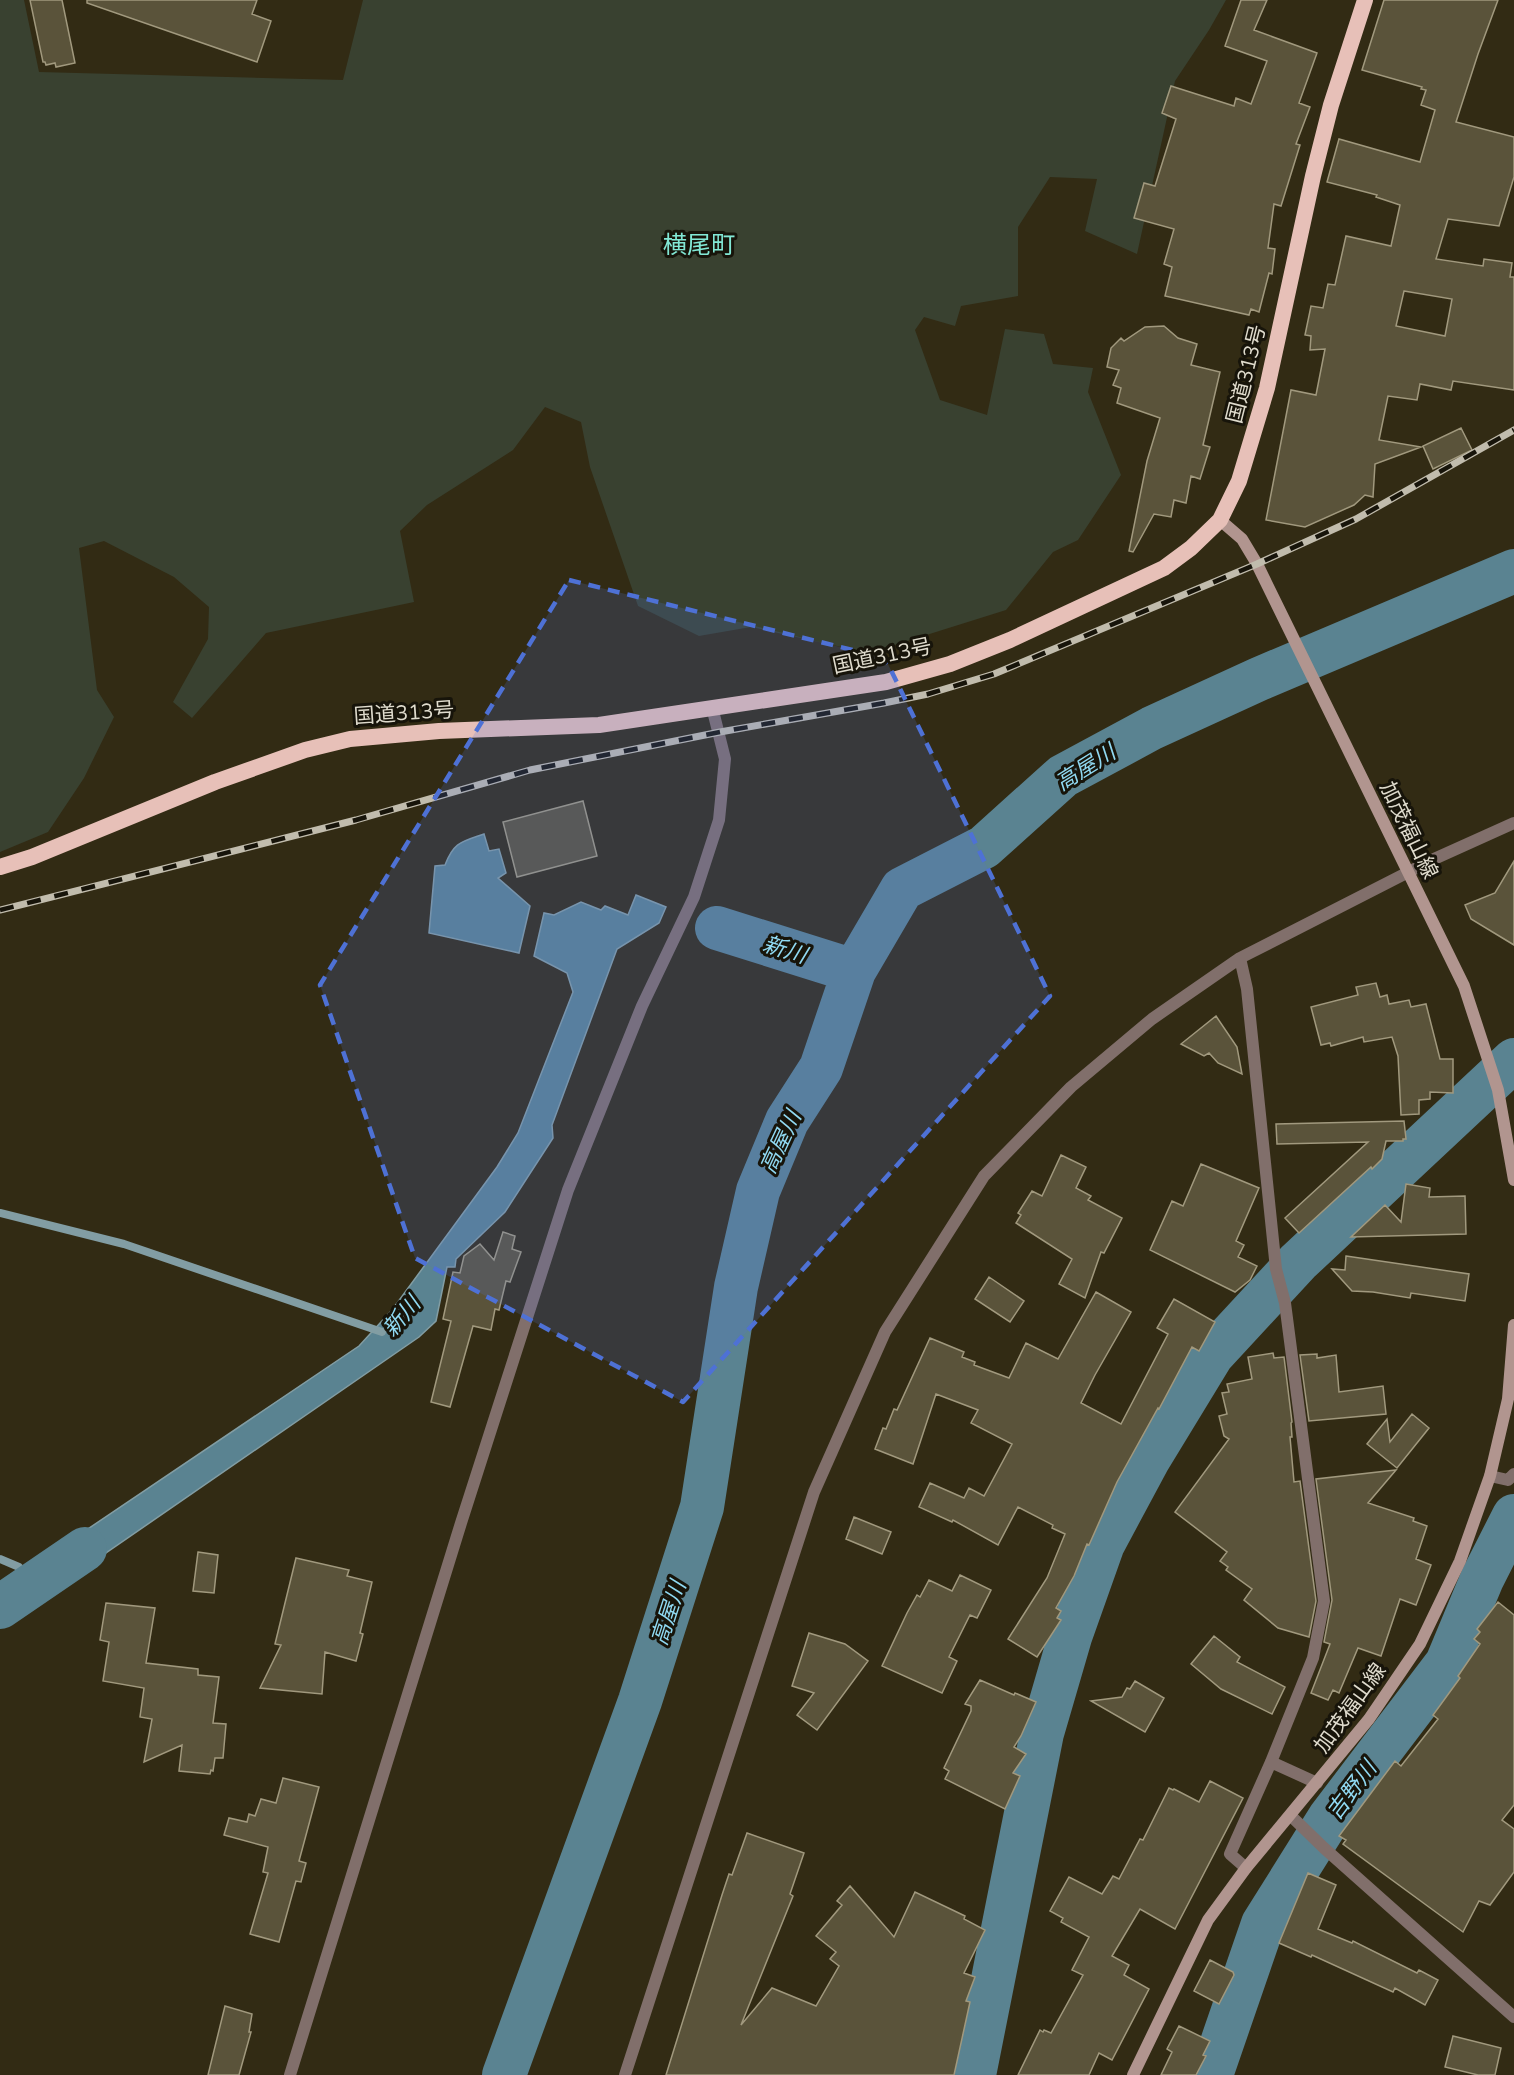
<svg xmlns="http://www.w3.org/2000/svg" width="1514" height="2075" font-family="'Nunito Sans','Noto Sans JP',sans-serif">
	<style>
		.green { fill: #394130 }
		.water { fill: #5a8391; stroke: #829da3; stroke-width: 1.5 }
		.lines { fill: none; stroke-linecap: round; stroke-linejoin: round }
		.stream { stroke: #829da3; stroke-width: 8 }
		.river { stroke: #5a8391; stroke-width: 44 }
		.building { fill: #5a533a; stroke: #a1997e; stroke-width: 1.5; fill-rule: evenodd }
		.minor { stroke: #816f6b; stroke-width: 12 }
		.secondary { stroke: #b1958f; stroke-width: 12 }
		.trunk { stroke: #e7c0b8; stroke-width: 16 }
		.rail-casing { stroke: #c1bcad; stroke-width: 7 }
		.rail { stroke: #17140a; stroke-width: 4.5; stroke-dasharray: 14; stroke-linecap: butt }
		.marked { fill: #4e71d5; fill-opacity: 0.2; stroke: #4e71d5; stroke-width: 4.5; stroke-dasharray: 12 8; stroke-linejoin: round }
		.labels { text-anchor: middle; stroke-width: 6; stroke-linejoin: round; paint-order: stroke }
		.street-label { font-size: 21px; fill: #dfdbcd; stroke: #17140a }
		.water-label { font-size: 22px; font-style: italic; fill: #90d9f2; stroke: #17140a }
		.quarter-label { font-size: 24px; fill: #82e8d5; stroke: #17140a }
	</style>
	<rect width="100%" height="100%" fill="#322b14"/>
	<!-- green -->
	<path class="green" d="M0,0h24l15,72 304,8 20,-80h863l-17,30 -34,51 -38,173 -52,-23 12,-52 -47,-2 -32,50v69l-57,10 -6,20 -31,-9 -9,13 25,70 47,15 18,-86 39,5 9,30 40,4 -5,24 33,83 -43,65 -25,12 -47,58 -137,43 -118,-26 -52,9 -61,-30 -48,-139 -9,-45 -36,-15 -32,43 -86,55 -27,26 14,71 -148,31 -74,85 -19,-16 35,-63 1,-32 -35,-30 -70,-36 -25,7 18,142 17,27 -30,61 -36,54 -48,20z"/>
	<!-- water -->
	<path class="water" d="M484,834l5,17 10,-2 7,24 -8,5 32,28 -11,47 -90,-20 6,-67 10,-1c9,-23 16,-23 39,-31z
		M636,895l30,12 -7,16 -42,26 -65,176 1,13 -48,74 -49,47 -1,8h-8l-11,54 -17,16 -374,258 -18,-25 332,-224 33,-36 105,-143 21,-34 55,-141 -6,-19 -33,-17 10,-43 10,2 27,-13 20,8 4,-4 23,9z"/>
	<g class="lines">
		<!-- stream -->
		<path class="stream" d="M0,1213l124,31 258,88
			M0,1559l19,8 14,17"/>
		<!-- river -->
		<path class="river" d="M717,928l137,43
			M0,1607l85,-58
			M504,2075l136,-374 62,-194 34,-220 22,-96 29,-70 34,-53 33,-97 48,-82 82,-42 79,-71 89,-48 107,-49 255,-108
			M974,2075l68,-342 28,-96 33,-93 45,-84 64,-105 86,-93 216,-202
			M1211,2075l52,-151 67,-107 117,-154 35,-84 32,-63"/>
	</g>
	<!-- building -->
	<path class="building" d="M30,0h32l13,63 -19,4 -1,-4 -9,2 -1,-3h-2z
		M87,0h170l-5,14 19,7 -14,41 -170,-59z
		M1241,0h26l-13,30 63,23 -18,50 11,4 -14,37 4,1 -19,61 -7,-2 -6,44 7,1 -3,25 -3,-1 -10,39 -8,-3 -2,6 -84,-19 7,-29 -8,-3 10,-35 -40,-11 10,-35 11,3 21,-67 -14,-6 9,-27 63,20 2,-8 15,6 16,-43 -42,-15z
		M1384,0h114l-20,54 -22,68 58,15v40l-15,49 -51,-7 -12,40 47,7 1,-7 28,4 -2,14h4v113l-61,-9 -2,9 -31,-6 -3,16 -29,-4 -9,44 42,7 -46,17 -2,33 -8,-2 -11,10 -49,22 -39,-7 25,-130 25,5 9,-46 -15,1 1,-14 -6,-1 6,-29 12,2 5,-24 7,1 11,-49 45,10 9,-41 -24,-8 1,-2 -50,-13 12,-43 81,23 15,-52 -14,-5 5,-15 -5,-1 1,-2 -60,-17zM1404,291l48,8 -7,37 -49,-10z
		M1164,326l14,12 19,6 -6,21 29,7 -17,73 7,2 -10,32 -9,-3 -5,27 -12,-3 -3,17 -17,-3 -21,38 -4,-1 18,-90 13,-43 -43,-15 4,-15 -8,-3 6,-15 -12,-3 4,-19 10,-10 3,3 21,-14z
		M1461,428l11,22 -39,19 -10,-23z
		M583,801l14,55 -80,21 -14,-55z
		M1514,861v84l-43,-26 -6,-14 30,-12z
		M1376,983l4,14 7,-2 2,9 20,-4 2,7 15,-3 14,55h13v34l-23,-1v7l-11,1v14l-18,1 -3,-59 -6,-19 -28,5 -1,-5 -32,9 -1,-3 -9,2 -10,-38 47,-12 -2,-8z
		M1216,1016l21,31 5,27 -24,-11 -9,-10 -5,3 -23,-12z
		M1404,1121l2,18h-3v2h-17l-4,18 -10,10 -1,-2 -72,66 -14,-15 83,-76 -91,2 -1,-20z
		M1061,1155l25,12 -10,21 15,8 -3,4 34,18 -18,35 -3,-1 -16,46 -26,-14 13,-25 -56,-36 5,-8 -3,-2 14,-22 10,5z
		M1201,1164l58,24 -23,53 8,4 -6,12 19,9 -7,14 -15,12 -85,-42 22,-49 11,5z
		M1406,1184l24,4 -1,9 36,-1 1,38 -115,3 34,-32 16,17z
		M503,1232l12,4 -3,13 9,3 -11,30 -4,-1 -7,29 -4,-1 -4,21 -18,-4 -23,81 -19,-5 20,-81 -8,-2 10,-47 7,1 4,-17 16,-12 14,16z
		M1346,1256l123,18 -4,27 -54,-8 -1,5 -37,-6 -21,-1 -20,-22 13,1z
		M989,1277l35,24 -14,21 -35,-23z
		M1096,1292l35,20 -36,63 -14,28 40,21 47,-90 -11,-6 17,-29 41,23 -16,29 -7,-4 -33,62 -1,-1 -41,74 -28,63 -2,-1 -13,32 -18,32 5,3 -4,7 4,2 -24,37 -29,-18 39,-61 18,-44 -13,-6 1,-3 -35,-18 -20,38 -45,-25 -1,2 -33,-15 11,-24 34,15 5,-10 15,8 28,-52 -41,-21 7,-13 -42,-16 -23,70 -38,-15 8,-21 3,1 8,-20 3,1 33,-72 34,14 -2,5 13,5 -1,3 35,13 17,-35 32,16z
		M1273,1353l1,5 10,-1 8,65 -1,1 1,14h-2l4,45 6,-1 16,120 -7,36 -31,-9 -34,-28 8,-11 -26,-19 2,-3 -8,-6 7,-9 -52,-40 54,-73 -5,-3 -5,-20 8,-2 -5,-21 7,-1 -2,-8 25,-5 -4,-22z
		M1317,1354v4l19,-3 3,37 44,-6 3,28 -77,7 -9,-66z
		M1412,1414l17,14 -32,40 -30,-24 20,-25 3,23z
		M1396,1470l-28,33 46,15 -1,3 14,5 -11,33 15,6 -15,40 -16,-6 -19,57 -23,-8 -19,45 -6,-3 -5,10 -17,-7 19,-49 -6,-2 8,-42 -16,-121z
		M854,1517l37,15 -9,22 -36,-15z
		M198,1552l20,3 -4,38 -21,-2z
		M296,1558l53,12 -2,6 25,6 -12,51 3,1 -7,27 -31,-9 -3,42 -62,-6 21,-43 -6,-1z
		M960,1575l31,15 -14,28 -7,-3 -21,42 8,4 -15,32 -60,-27 25,-53 10,-18 3,2 9,-17 23,11z
		M1498,1602l16,13v190l-12,15 12,9v43l-24,33 -11,-4 -16,31 -120,-88 3,-4 -7,-4 56,-75 6,5 37,-47 -5,-4 27,-37 -2,-2 22,-32 -6,-5 6,-7 -3,-3z
		M106,1603l49,5 -9,55 52,6v6l21,2 -6,46 13,1 -3,34h-8l-2,13 -2,-1 -1,4 -31,-3 3,-26 -38,17 8,-43 -12,-2 4,-29 -41,-7 6,-39 -9,-2z
		M809,1633l36,11 23,17 -51,69 -20,-15 17,-22 -22,-7z
		M1214,1636l26,21 -3,5 48,25 -13,27 -51,-25 -30,-25z
		M980,1680l34,15 1,-2 21,9 -15,34 -7,11 12,7 -13,19 7,3 -15,33 -60,-30 4,-8 -5,-3 27,-57v-5l-6,-2z
		M1135,1681l29,17 -19,34 -54,-31 31,-4 5,-9 3,1z
		M283,1778l36,9 -20,74 7,2 -5,19 -5,-1 -17,61 -29,-8 18,-61 -5,-1 5,-25 -44,-12 5,-17 18,4 2,-8 6,2 6,-17 15,4z
		M1210,1781l33,17 -68,131 -35,-20 -28,47 17,9 -5,10 25,14 -37,71 -13,-7 -10,22h-71l22,-45 3,2 1,-2 7,3 32,-58 -11,-5 17,-33 -28,-15 2,-4 -13,-7 19,-34 33,17 11,-18 6,3 21,-40 3,1 26,-52 4,2 1,-1 25,13z
		M747,1833l57,20 -14,41 3,2 -52,129 31,-37 44,18 23,-40 -9,-7 6,-7 -20,-16 26,-31 -5,-4 13,-15 44,51 21,-45 50,24 -1,3 21,11 -21,43 11,4 -9,24 4,1 -16,73h-288l56,-180 7,-21 3,1z
		M1308,1873l28,12 -18,44 34,14 1,-2 64,32 2,-3 19,10 -13,25 -30,-17 -2,4 -81,-37 -1,2 -32,-14z
		M1210,1960l23,12 1,3 -15,29 -25,-13z
		M225,2006l27,8 -3,18h2l-12,43h-31z
		M1179,2026l31,15 -7,14 3,1 -10,19h-35l11,-23 -5,-3z
		M1453,2036l48,12 -6,27h-17l-33,-8z"/>
	<g class="lines">
		<!-- minor -->
		<path class="minor" d="M1240,958l7,31 29,280 9,34 39,298 -11,57 -42,104 -41,92 16,14
			M1490,1476l18,4 6,-6
			M1271,1762l46,21
			M1291,1816l33,32 190,169
			M290,2075l171,-552 107,-333 74,-184 52,-109 25,-77 6,-61 -13,-52
			M625,2075l189,-583 71,-160 99,-156 87,-89 81,-68 88,-61 194,-99 80,-36"/>
		<!-- secondary -->
		<path class="secondary" d="M1220,520l22,19 15,25 207,422 34,104 16,90
			M1133,2075l75,-155 38,-52 123,-149 51,-75 40,-83 30,-85 18,-77 6,-74"/>
		<!-- trunk -->
		<path class="trunk" d="M0,867l32,-10 183,-75 90,-32 45,-11 89,-8 160,-6 287,-43 64,-18 60,-24 154,-72 27,-20 29,-28 19,-39 28,-93 46,-212 18,-71 34,-105"/>
		<defs>
			<path id="rail" d="M0,910l356,-90 174,-50 190,-38 164,-29 44,-9 66,-20 263,-110 99,-45 158,-89"/>
		</defs>
		<!-- rail casing -->
		<use href="#rail" class="rail-casing"/>
		<!-- rail -->
		<use href="#rail" class="rail"/>
	</g>
	<!-- marked area -->
	<path class="marked" d="M569,580l316,78 165,338 -367,406 -268,-144 -95,-273z"/>
	<g class="labels">
		<!-- street labels -->
		<g class="street-label">
			<text transform="translate(1246 374) rotate(-76)" y="7">国道313号</text>
			<text transform="translate(882 656) rotate(-12)" y="7">国道313号</text>
			<text transform="translate(404 713) rotate(-4)" y="7">国道313号</text>
			<text transform="translate(1409 830) rotate(64)" y="7">加茂福山線</text>
			<text transform="translate(1350 1708) rotate(-54)" y="7">加茂福山線</text>
		</g>
		<!-- water labels -->
		<g class="water-label">
			<text transform="translate(1085 767) rotate(-32)" y="8">高屋川</text>
			<text transform="translate(785 949) rotate(17)" y="8">新川</text>
			<text transform="translate(780 1142) rotate(-65)" y="8">高屋川</text>
			<text transform="translate(401 1316) rotate(-50)" y="8">新川</text>
			<text transform="translate(668 1613) rotate(-72)" y="8">高屋川</text>
			<text transform="translate(1351 1790) rotate(-53)" y="8">吉野川</text>
		</g>
		<!-- quarter labels -->
		<g class="quarter-label">
			<text x="699" y="253">横尾町</text>
		</g>
	</g>
</svg>
